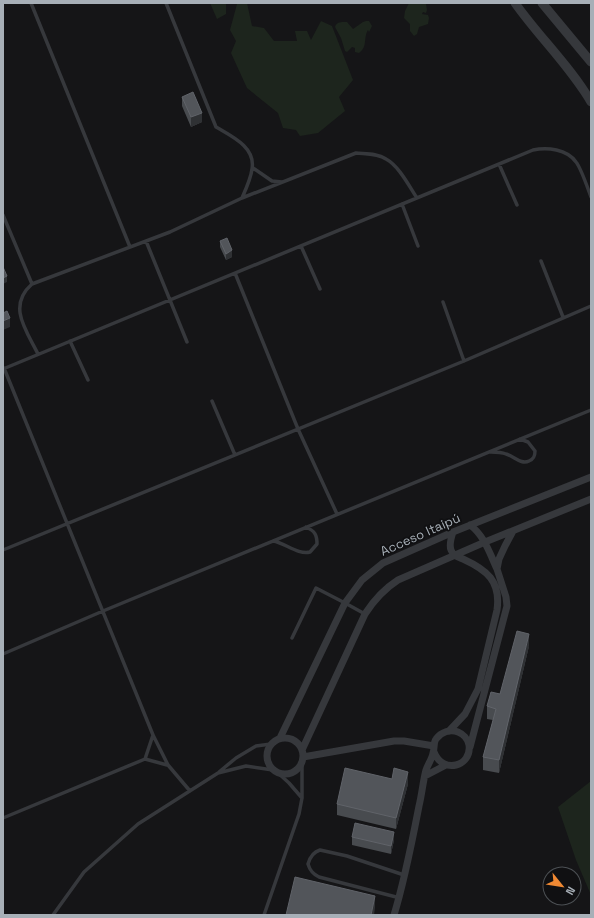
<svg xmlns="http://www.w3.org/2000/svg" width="594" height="918" font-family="'Space Grotesk',sans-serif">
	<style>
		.green { fill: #1d251d }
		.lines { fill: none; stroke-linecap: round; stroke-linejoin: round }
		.service { stroke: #36383c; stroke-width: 3.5 }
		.minor { stroke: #36383c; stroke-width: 7 }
		.tertiary { stroke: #36383c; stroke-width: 9 }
		.wall { fill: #484b4f }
		.shaded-wall { fill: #2f3134 }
		.building { fill: #52555a; stroke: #606369 }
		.labels { text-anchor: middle; stroke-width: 3.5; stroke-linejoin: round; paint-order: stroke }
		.street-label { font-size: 13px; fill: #a7afb7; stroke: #101012 }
	</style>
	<rect width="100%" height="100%" fill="#151517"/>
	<!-- green -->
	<path class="green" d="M210,3h37l5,23 12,2 10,13h23l-2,-10h12l4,9 10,-19 11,5 21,54 -14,17 6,14 -27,22 -18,3 -4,-6 -13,-2 -5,-15 -31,-25 -16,-35 5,-12 -6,-11 7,-26h-11v10l-9,5z
		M409,3h14l3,1 1,6 -1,3 -3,-1 -1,2 6,1 1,3 -1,6 -9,3 -2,7 -3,2 -4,-5v-7l-6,-6 1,-7z
		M366,21h3l3,5 -3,6 -1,-2c-5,8 0,17 -9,23l-4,-1v-4l-3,-1 -5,5 -2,-1 -4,-13 -6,-11c2,-6 7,-5 12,-5l6,7 10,-7z
		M591,781v114l-15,-35 -18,-53z"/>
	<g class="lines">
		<!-- service -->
		<path class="service" d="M31,3l99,244
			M166,3l50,124c15,9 40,20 36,42 -1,9 -6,20 -10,29
			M499,164l18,41
			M253,168l19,13 10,1
			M402,204l16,42
			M3,215l29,69
			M146,241l41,101
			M301,246l19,43
			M541,261l22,56
			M235,273l63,156 39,85
			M443,302l21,59
			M70,341l18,39
			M38,354c-12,-24 -31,-48 -6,-70l138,-52 72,-34 114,-45c10,1 21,0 30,6 13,7 23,27 31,39
			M4,368l149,367 15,30 22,26
			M3,369l530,-219c14,-3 34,-1 43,12 5,6 12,27 15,35
			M212,401l23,54
			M491,452c5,0 10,0 15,2 8,2 15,11 23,7 5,-2 6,-5 6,-10l-7,-9 -8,-3
			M273,541c12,2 25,14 37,11l7,-8c0,-9 -2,-13 -11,-17
			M3,550l461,-189 127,-55
			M292,638l24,-50 29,15 20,11
			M3,654l100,-43 488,-201
			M145,759l8,-24
			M219,772l17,-14 20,-12 15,-2
			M277,772l12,11 13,15
			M3,818l142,-59 22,6
			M400,898l-81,-21c-6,-3 -9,-6 -11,-13 2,-7 5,-12 12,-14l27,6 57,19
			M53,915l31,-43 54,-48 80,-51 28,-7 27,4
			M264,915l35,-101 3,-16v-35"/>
		<!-- minor -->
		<path class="minor" d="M470,525c14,10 20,29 27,44
			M449,731l16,-17 13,-25 19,-79c4,-29 -10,-40 -34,-51 -5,-2 -10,-3 -12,-9 -2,-5 0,-12 2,-18
			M267 756a18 18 0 1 1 36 0a18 18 0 1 1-36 0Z
			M280,738l65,-135 17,-23 21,-17 70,-31 138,-55
			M470,747l37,-141 -1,-9 -9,-28 2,-10 6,-13 8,-15
			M302,750l63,-136c9,-14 19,-25 33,-34l87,-38 106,-43
			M303,757l91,-16h10l30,5
			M425,776l21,-11
			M394,915c11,-36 18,-73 25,-109 3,-12 4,-25 7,-36 2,-6 6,-11 7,-17 2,-5 0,-10 3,-14 5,-7 14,-10 22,-7 5,2 10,7 11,13 3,21 -26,30 -35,7"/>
		<!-- tertiary -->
		<path class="tertiary" d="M515,3c24,34 55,63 76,99
			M542,3l49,59"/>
	</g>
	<!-- wall -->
	<path class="wall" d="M182,97l20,25 -11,5 -9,-21z
		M220,241l12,16 -6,3 -6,-13z
		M529,646l-30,127 -16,-3v-13l10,-37 -6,-1v-13l13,-12z
		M392,779l16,5 -12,45 -59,-14v-11z
		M352,837l42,3 -3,14 -39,-9z"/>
	<!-- shaded-wall -->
	<path class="shaded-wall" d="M202,113v9l-11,5v-10z
		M232,250v7l-6,3v-6z
		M7,276v6l-4,2v-6z
		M10,318v9l-7,3v-9z
		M529,634v12l-30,127v-13z
		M408,772v12l-12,45v-11z
		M394,832v8l-3,14v-8z
		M375,896v12l-1,7h-3z"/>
	<!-- building -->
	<path class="building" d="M193,92l9,21 -11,4 -9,-20z
		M227,238l5,12 -6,4 -6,-13z
		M3,267l4,9 -4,2z
		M7,311l3,7 -7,3v-8z
		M517,631l12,3 -30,126 -16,-3 13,-48 -9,-3 4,-14 9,2z
		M345,768l47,11 2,-11 14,4 -12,46 -59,-14z
		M355,823l39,9 -3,14 -39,-9z
		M295,877l80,19 -4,19h-85z"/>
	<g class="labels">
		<!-- street labels -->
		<g class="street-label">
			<text transform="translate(420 534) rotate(-24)" y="5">Acceso Itaipú</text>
		</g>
	</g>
	<!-- border -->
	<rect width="594" height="918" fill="none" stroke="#a7afb7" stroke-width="8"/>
	<!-- north arrow -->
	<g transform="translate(562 886) rotate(120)"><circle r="19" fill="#101012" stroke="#4c5054"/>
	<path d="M0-3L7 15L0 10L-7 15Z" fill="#f08933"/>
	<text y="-6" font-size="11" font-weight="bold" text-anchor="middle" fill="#a7afb7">N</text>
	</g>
</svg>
